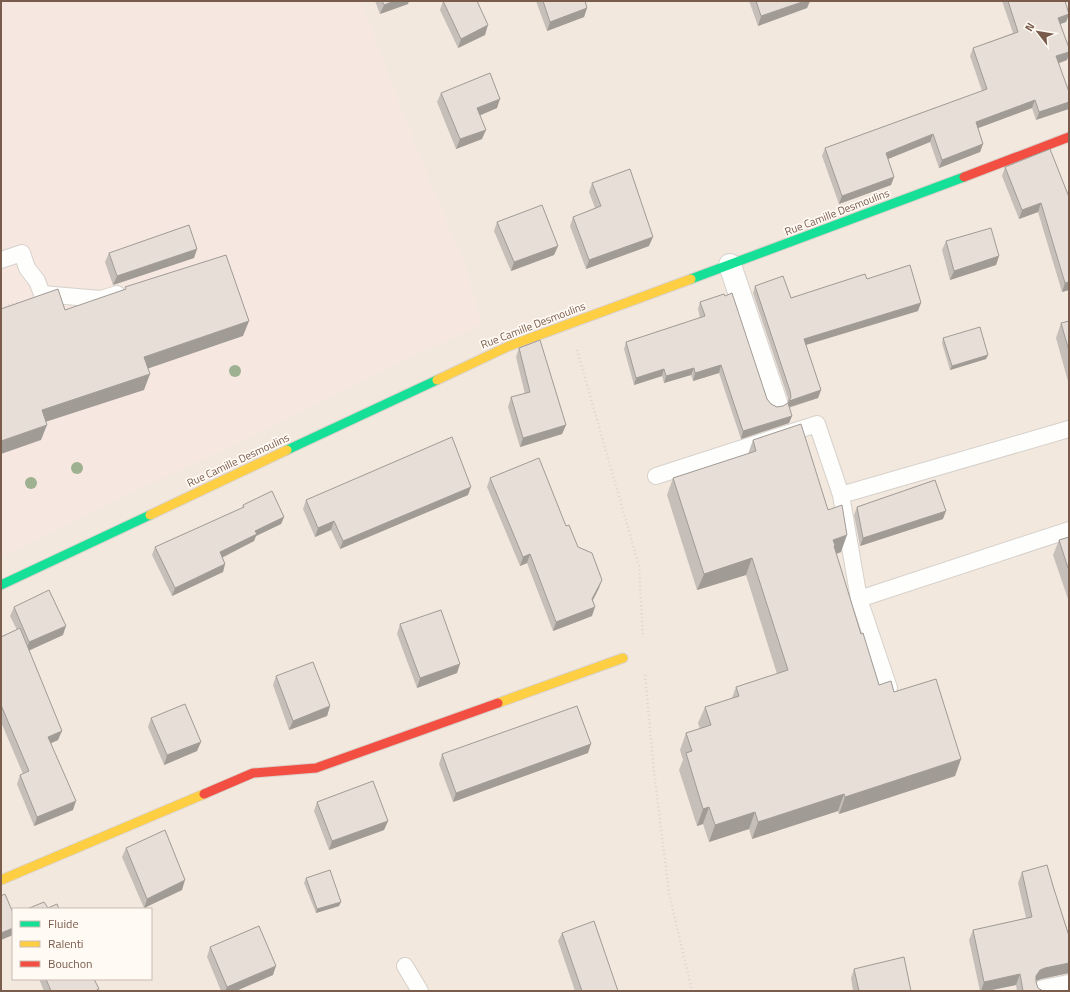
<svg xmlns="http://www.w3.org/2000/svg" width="1070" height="992" font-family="'Titillium Web',sans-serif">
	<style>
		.residential { fill: #f2e8de; fill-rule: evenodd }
		.commercial { fill: #f6e8e1 }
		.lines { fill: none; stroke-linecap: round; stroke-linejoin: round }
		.lane-casing { stroke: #d7d1cb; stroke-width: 18 }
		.street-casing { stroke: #d7d1cb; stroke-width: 24 }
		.fast-casing { stroke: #d9d2cb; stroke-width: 11 }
		.slow-casing { stroke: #d9d2cb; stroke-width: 11 }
		.jam-casing { stroke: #d9d2cb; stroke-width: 11 }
		.path { stroke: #dcd5d0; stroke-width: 2.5; stroke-dasharray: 1 3; stroke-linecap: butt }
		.lane { stroke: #fefefd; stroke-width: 16 }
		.street { stroke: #fefefd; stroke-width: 22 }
		.fast { stroke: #16e098; stroke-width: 9 }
		.slow { stroke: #ffcf43; stroke-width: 9 }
		.jam { stroke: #f24e42; stroke-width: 9 }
		.tree { fill: #9eb190 }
		.wall { fill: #c6bfb9 }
		.shaded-wall { fill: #a19b96 }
		.building { fill: #e6ded7; stroke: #a19b96 }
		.labels { text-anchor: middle; stroke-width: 3.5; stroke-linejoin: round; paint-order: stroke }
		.street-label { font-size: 11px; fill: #7a5c4d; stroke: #fffaf3 }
	</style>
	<rect width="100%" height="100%" fill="#f9f5f0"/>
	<!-- residential -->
	<path class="residential" d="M1,1h1068v990h-1068zM13,909h138v70h-138z"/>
	<!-- commercial -->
	<path class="commercial" d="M1,1h360l56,148 50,121 14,54 -480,233z"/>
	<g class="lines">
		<defs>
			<path id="lane" d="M1,260l21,-7 5,15 10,13 5,13 59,5 16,-5
				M656,476l161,-52 24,71 18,104 30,89
				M841,495l228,-66
				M859,599l210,-69
				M405,966l15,25"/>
			<path id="street" d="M730,265l46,137
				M1044,991l25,-5"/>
			<path id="fast" d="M691,279l273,-102
				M287,450l150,-70
				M1,585l149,-70"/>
			<path id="slow" d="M437,380l72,-34 182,-67
				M150,515l137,-65
				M498,703l125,-45
				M1,880l203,-86"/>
			<path id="jam" d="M964,177l105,-40
				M204,794l49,-21 63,-5 182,-65"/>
		</defs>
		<!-- lane casing -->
		<use href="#lane" class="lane-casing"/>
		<!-- street casing -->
		<use href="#street" class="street-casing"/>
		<!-- fast casing -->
		<use href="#fast" class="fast-casing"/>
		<!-- slow casing -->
		<use href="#slow" class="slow-casing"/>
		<!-- jam casing -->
		<use href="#jam" class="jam-casing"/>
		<!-- path -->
		<path class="path" d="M1,308l17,-6
			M577,350l62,216 4,71
			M645,675l9,97 15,121 23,98"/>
		<!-- lane -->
		<use href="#lane" class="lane"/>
		<!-- street -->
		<use href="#street" class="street"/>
		<!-- fast -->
		<use href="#fast" class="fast"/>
		<!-- slow -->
		<use href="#slow" class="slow"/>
		<!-- jam -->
		<use href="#jam" class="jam"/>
	</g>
	<!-- trees -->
	<g class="tree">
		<circle cx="235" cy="371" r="6"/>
		<circle cx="77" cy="468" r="6"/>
		<circle cx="31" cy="483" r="6"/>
	</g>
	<!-- wall -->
	<path class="wall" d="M375,1h34l-1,3 -28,10z
		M443,1h34l8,34 -27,13 -18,-38z
		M536,1h49l2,7 -3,9 -37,14z
		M749,1h61l-3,7 -49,18z
		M1002,1h63l4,12v2l-3,7 -6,2 9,24v6l-2,6 -8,3 -23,57 -4,-12 -54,20 5,16 -3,8 -41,16 -9,-26 -42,17 6,18 -3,8 -52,19 -17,-48 3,-8 157,-57 -12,-35 3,-8 40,-15z
		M441,93l56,15 -17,7 2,24 -26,10 -19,-47z
		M1005,167l64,30v93l-7,2 -24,-80 -19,7 -17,-43z
		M592,183l57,63 -63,23 -16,-43 3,-9 22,-9 -6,-16z
		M497,222l61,24 -4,9 -43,16 -17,-40z
		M946,241l53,15 -3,9 -46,15 -8,-30z
		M197,249l-3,9 -81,27 -8,-23 4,-9z
		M867,279l51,32 -112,34 15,45 -3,8 -29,10 3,8 -3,7 -48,16 -22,-66 -26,8 -2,-6 -27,8 -2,-7 -28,9 -10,-36 2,-7 74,-24 -2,-9 2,-7 71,102 6,3 6,-1 5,-2v-6l-35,-105 2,-7 36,12z
		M1069,321v64l-13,-47 5,-15z
		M943,338l45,17 -2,4 -36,11 -8,-27z
		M519,348l47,77 -4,9 -42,13 -12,-40 3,-10 14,-3 -9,-37z
		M753,440l88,112 -5,2 25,80 18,51 15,7 67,67 -6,17 -116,38 -1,-3 -86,28 -3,-10 -40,13 -6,-18 -6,2 -18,-56 4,-10 -3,-10 6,-17 14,-4 -2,-6 7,-16 27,-9 4,-11 41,-13 -31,-99 -49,15 -30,-95 6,-17 75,-24z
		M490,478l76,48 12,21 21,41 -7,13v15l-39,15 -26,-68 -7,3 -33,-79z
		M468,495l-128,54 -9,-19 -16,7 -12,-28 3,-9z
		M243,505l41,12 -3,7 -25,12 -2,5 -32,17 3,6 -2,8 -51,24 -20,-41 3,-8 87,-39z
		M857,507l86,12 -83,27 -6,-31z
		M1069,537v65l-16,-47 6,-15z
		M14,607l49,28 -34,15 29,90 -7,3 22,67 -39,16 -17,-42 3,-9 3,-1 -22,-52v-85l16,-7 -7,-14z
		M400,624l57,49 -40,15 -20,-54z
		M276,676l54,30 -3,10 -38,14 -16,-45z
		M151,718l46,33 -33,14 -16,-38z
		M588,753l-135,49 -14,-38 3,-10z
		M317,802l71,19 -4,9 -55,20 -15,-39z
		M126,848l56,42 -38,18 -22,-51z
		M1022,872l31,14 16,50v37l-28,6 -5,2v1l2,6 5,3h-26l-1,-6 -29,6h-7l-11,-51 4,-10 53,-12 -8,-35z
		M306,878l33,28 -23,7 -12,-30z
		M562,933l56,58h-43l-17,-50z
		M210,947l63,28 -37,16h-15l-14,-34z
		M854,969l57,22h-58l-2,-13z
		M39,979h55l5,10 -1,2h-54z"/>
	<!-- shaded-wall -->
	<path class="shaded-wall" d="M394,1h15l-1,3 -28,10 4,-9z
		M805,1h5l-3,7 -49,18 3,-10z
		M587,8l-3,9 -37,14 3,-9z
		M1069,14l-3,8 -11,4 3,-8z
		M488,25l-3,10 -27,13 3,-9z
		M1069,52v2l-2,6 -13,5 2,-9z
		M500,99l-3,9 -23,10 3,-10z
		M1035,100l-3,8 -59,22 3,-8z
		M1069,102v7l-33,11 3,-8z
		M486,130l-4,9 -26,10 4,-10z
		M933,134l-3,8 -47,19 3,-8z
		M983,144l-3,8 -41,16 3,-8z
		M894,177l-3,8 -52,19 3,-8z
		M1041,203l-3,9 -19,7 3,-9z
		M653,237l-4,9 -63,23 3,-9z
		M558,246l-4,9 -43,16 3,-9z
		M197,249l-3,9 -81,27 4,-9z
		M999,256l-3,9 -46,15 4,-9z
		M1069,282v8l-7,2 3,-9z
		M921,303l-3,8 -116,35 2,-7z
		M249,321l-6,15 -105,36 6,-15z
		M988,355l-2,4 -36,11 2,-4z
		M721,365l-2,8 -26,8 2,-8z
		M694,368l-3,7 -27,8 2,-7z
		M664,369l-2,7 -28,9 2,-7z
		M150,374l-6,16 -108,35 6,-15z
		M821,390l-3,8 -32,10 3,-7z
		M792,416l-3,7 -48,16 2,-8z
		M47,425l-6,15 -40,14v-13z
		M566,425l-4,9 -42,13 3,-9z
		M471,487l-3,8 -128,54 3,-8z
		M946,511l-3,8 -83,27 3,-8z
		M284,517l-3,7 -25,12 -2,5 -37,19 3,-8 35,-21z
		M334,521l-3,9 -16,7 3,-9z
		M847,535l-6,17 -10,4 2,-16z
		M530,554l-3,9 -7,3 3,-9z
		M752,558l-6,17 -49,15 7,-16z
		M225,564l-2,8 -51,24 3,-8z
		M602,580l-3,8 -10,20 3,-9z
		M595,607l-3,9 -39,15 3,-9z
		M66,626l-3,9 -37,17 3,-10z
		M460,664l-3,9 -40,15 3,-10z
		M330,706l-3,10 -38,14 4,-9z
		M62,731l-4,9 -13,6 3,-9z
		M201,742l-4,9 -33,14 3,-10z
		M591,744l-3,9 -135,49 3,-9z
		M961,759l-6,17 -116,38 6,-17z
		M844,794l-6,17 -86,28 6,-17z
		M76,801l-3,9 -39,16 3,-9z
		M709,807l-6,17 -6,2 6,-17z
		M755,812l-6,17 -40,13 6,-17z
		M388,821l-4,9 -55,20 3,-9z
		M185,880l-3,10 -38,18 3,-9z
		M341,902l-2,4 -23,7 1,-4z
		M13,928v7l-12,5v-7z
		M1069,963v10l-28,6 -5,2 -4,6 4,-11 4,-6 5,-2z
		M276,966l-3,9 -37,16h-11l2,-4z
		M1020,974l-4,11 -29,6h-6l3,-9z"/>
	<!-- building -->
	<path class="building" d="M382,1h12l-10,4z
		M443,1h34l11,24 -27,14z
		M543,1h42l2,7 -37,14z
		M756,1h49l-44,15z
		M1008,1h57l4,13 -11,4 11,30v4l-13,4 13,36v10l-30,10 -4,-12 -59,22 7,22 -41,16 -9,-26 -47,19 8,24 -52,19 -17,-48 162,-59 -14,-41 45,-16z
		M490,73l10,26 -23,9 9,22 -26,9 -19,-46z
		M1050,149l19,48v85l-4,1 -24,-80 -19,7 -17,-43z
		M630,169l23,68 -64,23 -16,-43 28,-11 -9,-23z
		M542,205l16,41 -44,16 -17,-40z
		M189,225l8,24 -80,27 -8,-23z
		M991,228l8,28 -45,15 -8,-30z
		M226,255l23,66 -105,36 6,17 -108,36 5,15 -46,16v-132l57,-20 7,21 61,-21 -1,-2z
		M910,265l11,38 -117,36 17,51 -32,11 2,-4 -1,-6 -35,-105 28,-10 8,22 74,-24 2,5z
		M732,293l35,106 4,5 6,3 6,-1 5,-3 4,13 -49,15 -22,-66 -26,8 -1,-5 -28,8 -2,-7 -28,9 -10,-36 79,-26 -5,-14 24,-8 1,2z
		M1069,321v30l-8,-28z
		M980,327l8,28 -36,11 -9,-28z
		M540,340l26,85 -43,13 -12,-41 19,-5 -11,-44z
		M801,424l27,86 14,-5 5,30 -14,5 2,5 -1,1 27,88 2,-1 16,52 12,-4 3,11 42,-13 25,80 -116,38 -1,-3 -86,28 -3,-10 -40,13 -6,-18 -6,2 -17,-56 6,-2 -6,-18 25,-8 -6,-18 34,-11 -3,-9 52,-17 -36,-112 -48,16 -31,-96 83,-27 -3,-11z
		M452,437l19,50 -128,54 -9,-20 -16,7 -12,-28z
		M539,458l27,68 3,-1 9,22 14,6 10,27 -10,19 3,8 -39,15 -26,-68 -7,3 -33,-79z
		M935,480l11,31 -83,27 -6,-31z
		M272,491l12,26 -29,14 2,3 -37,18 5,12 -50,24 -20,-41 89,-40 -1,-2z
		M1069,537v34l-10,-31z
		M49,590l17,36 -37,16 -15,-35z
		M441,610l19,54 -40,14 -20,-54z
		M20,628l42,103 -14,6 28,64 -39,16 -17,-42 9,-4 -28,-66v-68z
		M313,662l17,44 -37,15 -17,-45z
		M185,704l16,38 -34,13 -16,-37z
		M577,706l14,38 -135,49 -14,-39z
		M373,781l15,40 -56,20 -15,-39z
		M165,830l20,50 -38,19 -21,-51z
		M1047,865l6,21 16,50v27l-24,5 -5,2 -4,6v6l2,6 5,3h-20l-3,-17 -36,8 -11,-52 59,-13 -10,-45z
		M330,870l11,32 -24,7 -11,-31z
		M5,894l8,19v15l-12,5v-37z
		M44,902l4,6 9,-4 2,5h-32z
		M594,921l24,70h-36l-20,-58z
		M259,926l17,40 -49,21 -17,-40z
		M904,957l7,34h-52l-5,-22z
		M46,979h48l5,10 -4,2h-44z"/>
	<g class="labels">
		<!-- street labels -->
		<g class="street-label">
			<text transform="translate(837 212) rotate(-21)" y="4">Rue Camille Desmoulins</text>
			<text transform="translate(533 325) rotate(-21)" y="4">Rue Camille Desmoulins</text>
			<text transform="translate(238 460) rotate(-25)" y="4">Rue Camille Desmoulins</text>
		</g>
	</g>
	<!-- border -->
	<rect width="1070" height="992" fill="none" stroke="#7a5c4d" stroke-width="4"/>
	<!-- legend -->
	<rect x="12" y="908" width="140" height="72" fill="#fffaf3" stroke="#cabbb1"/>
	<rect x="20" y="921" width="20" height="6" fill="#16e098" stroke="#cabbb1"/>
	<text x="48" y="928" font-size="12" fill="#7a5c4d">Fluide</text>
	<rect x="20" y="941" width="20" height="6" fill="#ffcf43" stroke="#cabbb1"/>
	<text x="48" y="948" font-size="12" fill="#7a5c4d">Ralenti</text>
	<rect x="20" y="961" width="20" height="6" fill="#f24e42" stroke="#cabbb1"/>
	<text x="48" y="968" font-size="12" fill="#7a5c4d">Bouchon</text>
	<!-- north arrow -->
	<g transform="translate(1038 32) rotate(301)" stroke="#fffaf3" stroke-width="3" paint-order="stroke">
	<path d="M0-3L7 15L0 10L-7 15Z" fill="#7a5c4d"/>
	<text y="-6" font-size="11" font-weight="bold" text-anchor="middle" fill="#7a5c4d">N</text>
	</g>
</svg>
